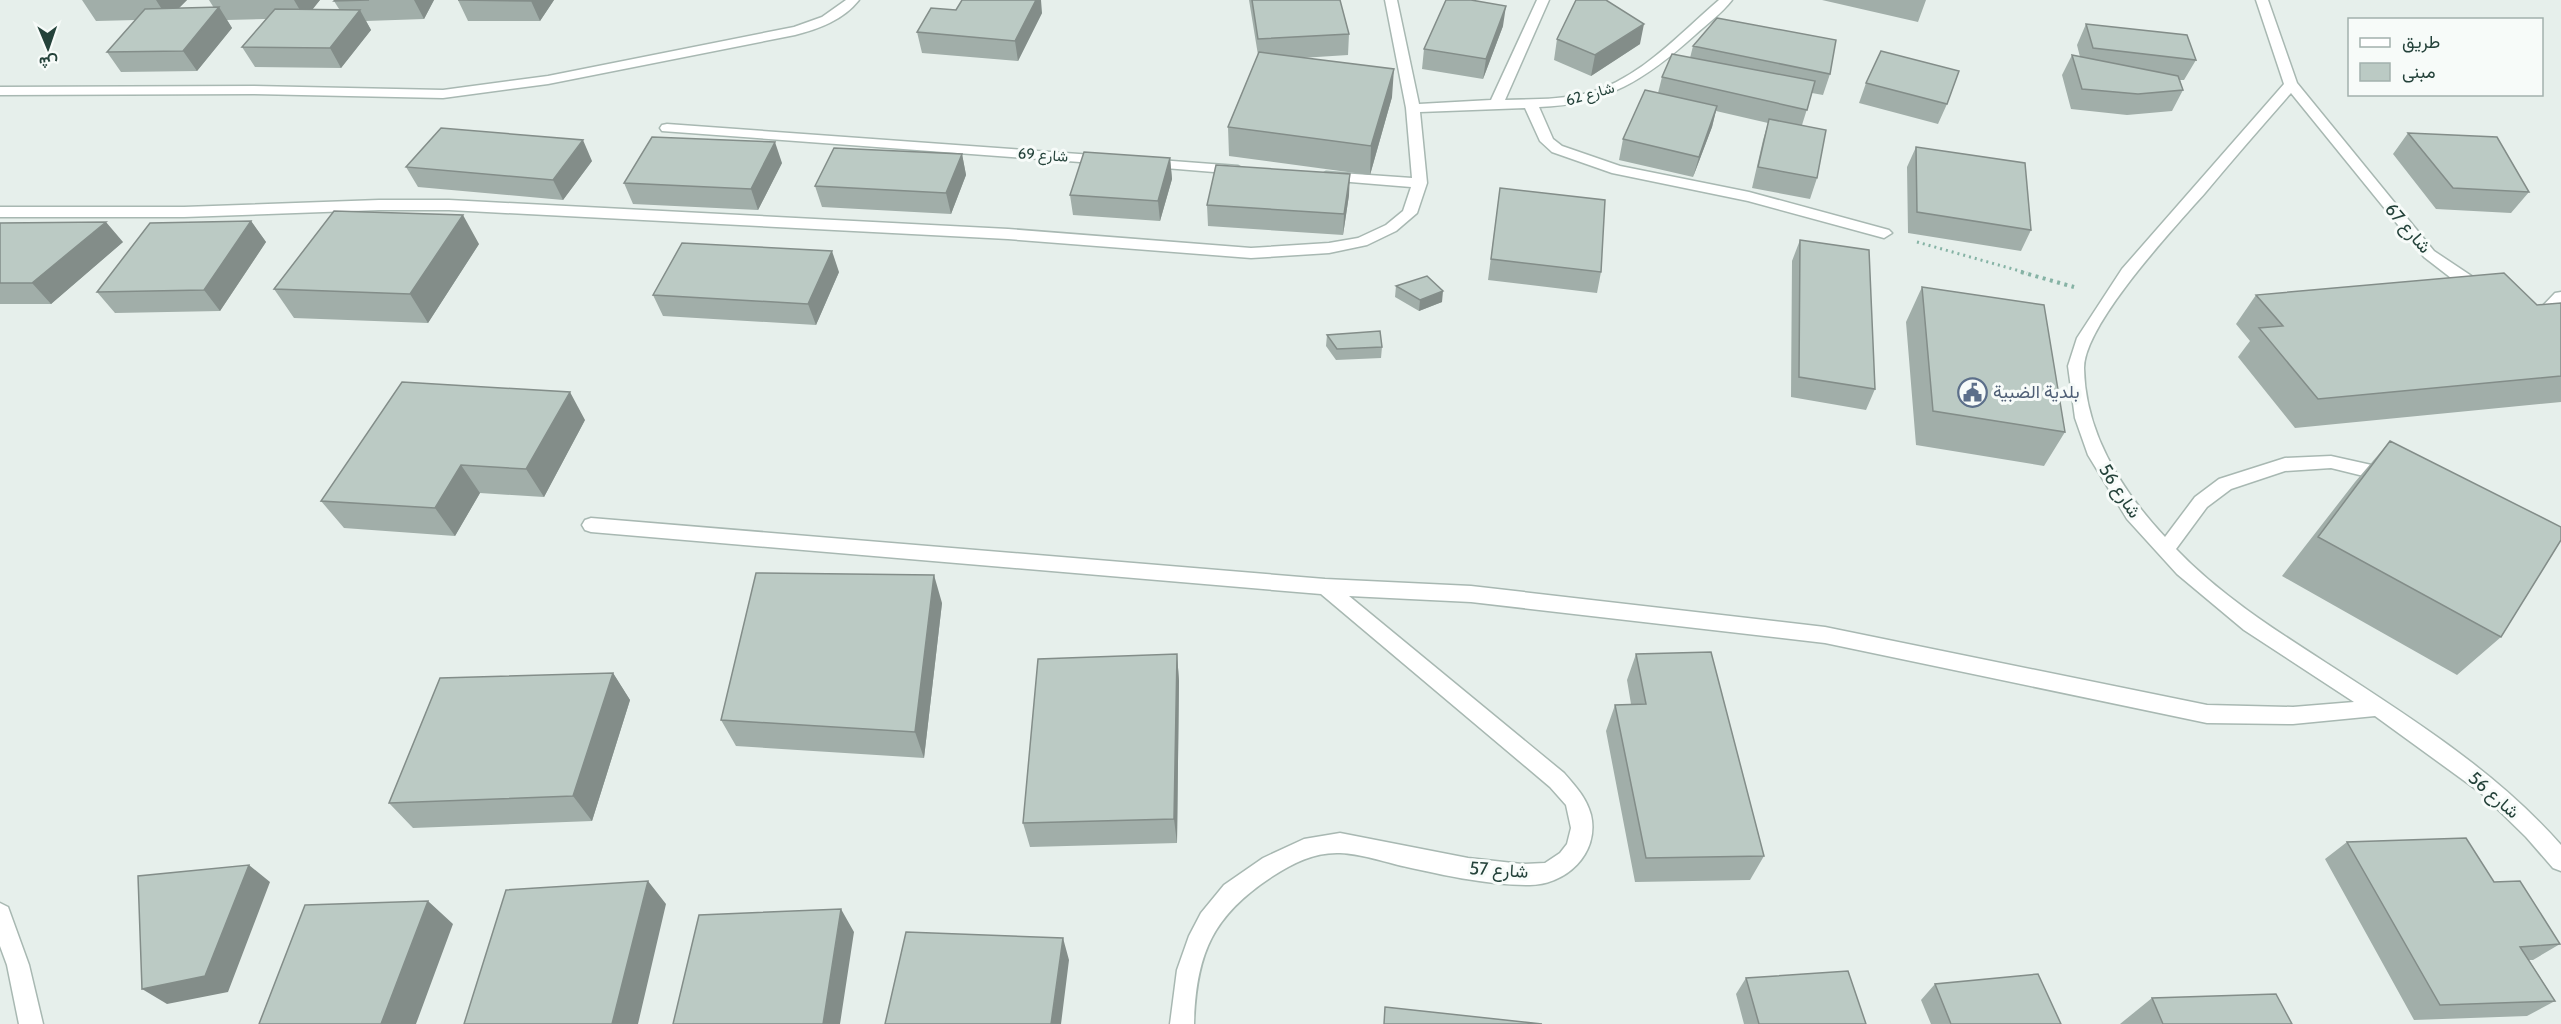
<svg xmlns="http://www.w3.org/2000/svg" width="2561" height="1024" font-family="Cabin,Vazirmatn,sans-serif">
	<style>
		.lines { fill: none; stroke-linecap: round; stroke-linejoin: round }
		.minor-casing { stroke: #a8b8b2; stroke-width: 3 }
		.path-far1 { stroke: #86b3a5; stroke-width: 3; stroke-dasharray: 2 4; stroke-linecap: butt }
		.path { stroke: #86b3a5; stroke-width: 4; stroke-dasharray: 3 4.5; stroke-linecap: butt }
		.minor { fill: #fff; fill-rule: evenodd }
		.wall { fill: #a1aea9 }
		.shaded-wall { fill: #838d89 }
		.building { fill: #bbcac4; stroke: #838d89; stroke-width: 1.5 }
		.labels { text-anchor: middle; stroke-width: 6; stroke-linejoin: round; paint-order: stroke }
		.far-street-label { font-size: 15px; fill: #24423a; stroke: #f7fbf9 }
		.street-label { font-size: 18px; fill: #24423a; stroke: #f7fbf9 }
		.service-label { font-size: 18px; fill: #4e5e75; stroke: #f7fbf9; text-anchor: start }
	</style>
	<rect width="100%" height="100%" fill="#e6efeb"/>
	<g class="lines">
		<defs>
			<path id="minor" d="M846,0h13c-16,20 -40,29 -64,35l-247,49 -105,14 -189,-4 -254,1v-8l254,-1 189,4 105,-14 246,-49 28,-10z
				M1385,0h12l22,104 72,-4 46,-100h12l-44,100c27,-1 56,0 83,-7 52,-14 91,-59 131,-93h13c-10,13 -25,24 -37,35 -49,44 -89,70 -156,72l14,32 9,7 58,20 129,26 140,38 3,3 -8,5 -136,-37 -136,-28 -60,-21 -12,-11 -15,-33 -105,4 7,71 -10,30 -21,18 -29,14 -38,8 -78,5 -243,-19 -559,-29h-70l-195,7h-184v-10h184l195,-7h70l559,29 243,19 78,-5 29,-5 28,-13 17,-14 8,-24 -85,-7 -7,-4 7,-4 86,6 -6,-70z
				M2256,0h12l29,83 137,168 54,36 -8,5 -25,-11 -31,-24 -133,-164c-29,33 -58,66 -86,100 -30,34 -121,131 -121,175 1,65 38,123 81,169l30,-40 24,-18 66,-21 46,-2 63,14 3,5 -3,5 -6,2 -57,-14 -46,3 -54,18 -24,18 -31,42c44,46 99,81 152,115 83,54 168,107 233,181v26l-8,-3 -27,-31 -45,-44 -106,-77 -82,8 -86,-1 -382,-80 -354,-41 -122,-6 215,177c12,14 22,24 27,42 9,39 -26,71 -63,70 -43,0 -89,-11 -130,-20 -19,-5 -38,-11 -58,-12 -25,-1 -47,10 -67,23 -60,39 -77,77 -79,148h-24l7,-54 12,-34 12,-23 23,-28 39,-27 41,-19 36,-6 128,25 54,6 23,-1 15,-10 7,-9 4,-16 -5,-23 -16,-18 -229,-193 -730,-62 -6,-2 -3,-5 3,-5 6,-2 734,61 146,7 354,41 382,78 86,2 61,-5 -110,-72 -67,-56 -50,-55 -39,-64 -13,-37 -7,-52 9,-28 45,-69 162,-185z
				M667,124l440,32 7,4 -7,4 -445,-33 -2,-3 2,-3z
				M1146,159l92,7 7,4 -7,4 -97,-8 -2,-3z
				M2561,292v15l-14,15h-12l-2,-4 2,-4 20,-21z
				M0,903l8,4 21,58 14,59h-24l-12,-59 -7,-19z"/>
		</defs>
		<!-- minor casing -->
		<use href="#minor" class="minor-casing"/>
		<!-- path-far1 -->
		<path class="path-far1" d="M1917,242l110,31"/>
		<!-- path -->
		<path class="path" d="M2021,272l53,15"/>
		<!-- minor -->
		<use href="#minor" class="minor"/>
	</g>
	<!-- wall -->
	<path class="wall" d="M82,0h105l-8,8h35l-5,-8h111l-8,9h27l-5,-8 1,-1h99l-10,19 -58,2 5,9 -30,38 -86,-1 -13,-20 24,-28 -39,1 5,8 -35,43 -76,1 -14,-20 29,-32 -40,1z
		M458,0h96l-14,21h-72z
		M1249,0h91l9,34 -1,21 -47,3 91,39 -22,78 -141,-19 -1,-29 30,-72z
		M1822,0h104l-8,22z
		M956,10l86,3 -24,48 -96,-8 -5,-21z
		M2086,24l110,36 -12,20h-4l3,10 -11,21 -45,4 -56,-6 -9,-34 10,-20 8,2 -3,-12z
		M1503,26l-20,53 -61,-10 2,-20z
		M1557,39l83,5 -49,32 -37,-16z
		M1693,46l137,28 -7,21 -11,-2 -10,32 15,53 -7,21 -58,-11 11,-48 5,-17 -52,-12 -4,16 -19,50 -74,-17 4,-21 35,-46 4,-16 28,-19z
		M1866,83l81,21 -9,20 -79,-21z
		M2408,133l121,59 -18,21 -75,-4 -43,-55z
		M1916,147l115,83 -10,21 -113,-18 -1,-66z
		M962,154l4,21 -15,39 -129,-7 -7,-21z
		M1170,158l2,21 -12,42 -87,-6 -3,-20z
		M592,161l-29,39 -145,-13 -12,-20z
		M782,163l-24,47 -125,-6 -9,-21z
		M1500,188l101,84 -4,21 -109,-13z
		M1349,195l-6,40 -135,-9 -1,-21z
		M251,221l15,21 -46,69 -105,2 -18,-21z
		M0,223l123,19 -72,62h-51z
		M1800,240l75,149 -9,21 -75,-13 1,-136z
		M479,244l-51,79 -134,-5 -20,-29z
		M839,272l-23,53 -153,-9 -10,-21z
		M1396,286l46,16 -23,9 -24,-14z
		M1922,287l143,145 -21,34 -128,-21 -10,-123z
		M2256,295l281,10 24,-2v99l-266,26 -57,-71 12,-16 -14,-17z
		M1327,335l55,12 -1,11 -45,2 -10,-14z
		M585,420l-41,77 -64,-4 -25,43 -111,-8 -23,-27z
		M2390,441l111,196 -44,38 -175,-99 73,-94z
		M942,603l-18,155 -188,-12 -15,-26z
		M1177,654l2,27 -2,162 -147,4 -7,-24z
		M1636,654l128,202 -14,24 -115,2 -29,-151 9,-26 16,-1 -4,-24z
		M613,673l17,27 -38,121 -179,7 -24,-25z
		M2347,842l147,40 66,62 -27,16h-4l26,41 -28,15 -113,4 -89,-161z
		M1746,978l120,46h-122l-8,-30z
		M1935,984l126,40h-130l-10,-24z
		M2152,998l140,26h-172z"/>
	<!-- shaded-wall -->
	<path class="shaded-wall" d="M156,0h31l-19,19z
		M294,0h26l-15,19z
		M414,0h20l-10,19z
		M532,0h22l-14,21 -9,-20z
		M1036,0h5l1,13 -24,48 -3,-20z
		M1506,6l-3,20 -20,53 3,-20z
		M219,7l13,21 -35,43 -14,-20z
		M360,10l11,20 -30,38 -11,-20z
		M1644,24l-4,20 -49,32 4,-21z
		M1394,69l-2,28 -22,78 1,-29z
		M1717,106l-5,21 -19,50 6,-20z
		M583,140l9,21 -29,39 -10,-20z
		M775,142l7,21 -24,47 -7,-21z
		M962,154l4,21 -15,39 -5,-21z
		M1170,158l2,21 -12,42 -2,-20z
		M1350,174l-1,21 -6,40 1,-21z
		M463,215l16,29 -51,79 -18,-29z
		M251,221l15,21 -46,69 -16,-21z
		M106,222l17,20 -72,62 -19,-21z
		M832,251l7,21 -23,53 -8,-21z
		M1443,291l-1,11 -23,9 1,-11z
		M570,392l15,28 -41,77 -18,-28z
		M461,465l19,28 -25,43 -20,-28z
		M934,575l8,28 -18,155 -9,-26z
		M1177,654l2,27 -2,162 -3,-24z
		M613,673l17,27 -38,121 -19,-25z
		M249,865l21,17 -42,110 -61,12 -25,-15z
		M648,881l18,23 -28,120h-26z
		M428,901l25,23 -37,100h-35z
		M841,909l13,23 -14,92h-17z
		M1063,938l6,22 -8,64h-10z"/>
	<!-- building -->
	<path class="building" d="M335,0h34l-35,1z
		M458,0h74l-1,1z
		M962,0h74l-21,41 -98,-9 14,-24 25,2z
		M1252,0h88l9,34 -91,5z
		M1446,0h25l35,6 -20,53 -62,-10z
		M1576,0h30l38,24 -49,31 -38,-16z
		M219,7l-36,44 -76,1 38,-43z
		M275,9l85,1 -30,38 -88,-1z
		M1717,18l119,22 -6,34 -137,-28z
		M2086,24l101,11 9,25 -103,-12z
		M1881,51l78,20 -12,33 -81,-21z
		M1259,52l135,17 -23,77 -143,-19z
		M1672,54l143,27 -8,29 -145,-33z
		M2072,55l106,21 5,14 -45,4 -56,-5z
		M1645,90l72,16 -18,51 -76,-18z
		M1769,119l57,11 -9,48 -59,-11z
		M441,128l142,12 -30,40 -147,-13z
		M2408,133l89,4 32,55 -76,-4z
		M652,137l123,5 -24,47 -127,-6z
		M1916,147l109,16 6,67 -114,-18z
		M834,148l128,6 -16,39 -131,-7z
		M1084,152l86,6 -12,43 -88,-6z
		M1216,165l134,9 -6,40 -137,-9z
		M1500,188l105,12 -4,72 -110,-13z
		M334,211l129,4 -53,79 -136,-5z
		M251,221l-47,69 -107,2 53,-69z
		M106,222l-74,61h-32v-60z
		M1800,240l69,10 6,139 -76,-12z
		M682,243l150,8 -24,53 -155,-9z
		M2504,273l33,32 24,-2v73l-243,23 -59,-71 24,-2 -27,-31z
		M1427,276l16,15 -23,9 -24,-14z
		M1922,287l122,18 21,127 -132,-21z
		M1380,331l2,16 -45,2 -10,-14z
		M402,382l168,10 -44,77 -65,-4 -26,43 -114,-7z
		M2390,441l171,86v13l-60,97 -183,-100z
		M756,573l178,2 -19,157 -194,-12z
		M1711,652l53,204 -118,2 -31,-153 31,-1 -10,-50z
		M1177,654l-3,165 -151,4 15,-164z
		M613,673l-40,123 -184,7 51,-125z
		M2466,838l28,44 26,-1 40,63 -40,3 35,54 -115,4 -93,-163z
		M249,865l-44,111 -63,13 -4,-113z
		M648,881l-36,143h-148l42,-134z
		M428,901l-47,123h-122l46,-119z
		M841,909l-18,115h-150l26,-109z
		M906,932l157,6 -12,86h-166z
		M1848,971l18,53h-107l-13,-46z
		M2038,974l23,50h-110l-16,-40z
		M2276,994l16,30h-129l-11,-26z
		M1385,1007l157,17h-158z"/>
	<!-- icons -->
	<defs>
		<symbol id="civic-ring" viewBox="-11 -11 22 22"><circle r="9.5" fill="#f7fbf9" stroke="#5c6f8a" stroke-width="1.5"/><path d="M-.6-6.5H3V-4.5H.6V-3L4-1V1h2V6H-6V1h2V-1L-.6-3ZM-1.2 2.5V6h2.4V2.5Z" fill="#5c6f8a"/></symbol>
	</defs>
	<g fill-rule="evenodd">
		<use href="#civic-ring" x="1956" y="376" width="33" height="33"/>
	</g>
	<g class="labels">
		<!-- far-street labels -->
		<g class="far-street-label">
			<text transform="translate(1590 94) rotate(-16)" y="5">شارع 62</text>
			<text transform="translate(1043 155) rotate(4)" y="5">شارع 69</text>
		</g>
		<!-- street labels -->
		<g class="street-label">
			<text transform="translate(2408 228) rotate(49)" y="6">شارع 67</text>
			<text transform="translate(2120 491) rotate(57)" y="6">شارع 56</text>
			<text transform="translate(2494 795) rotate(41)" y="6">شارع 56</text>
			<text transform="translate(1499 870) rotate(4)" y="6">شارع 57</text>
		</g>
		<!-- service labels -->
		<g class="service-label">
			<text x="1993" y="398">بلدية الضبية</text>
		</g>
	</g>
	<!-- legend -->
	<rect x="2348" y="18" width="195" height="78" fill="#f7fbf9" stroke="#a3b1ad" stroke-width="1.5"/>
	<rect x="2360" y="38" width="30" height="9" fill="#ffffff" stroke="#a3b1ad" stroke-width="1.5"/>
	<text x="2402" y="48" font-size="18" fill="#24423a">طريق</text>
	<rect x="2360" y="63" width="30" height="18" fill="#bbcac4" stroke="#a3b1ad" stroke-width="1.5"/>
	<text x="2402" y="78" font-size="18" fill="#24423a">مبنى</text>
	<!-- north arrow -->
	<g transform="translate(48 48) rotate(178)" stroke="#f7fbf9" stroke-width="4.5" paint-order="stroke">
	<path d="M0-4.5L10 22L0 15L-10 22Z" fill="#24423a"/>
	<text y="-9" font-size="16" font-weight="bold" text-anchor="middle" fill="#24423a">ش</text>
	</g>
</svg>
